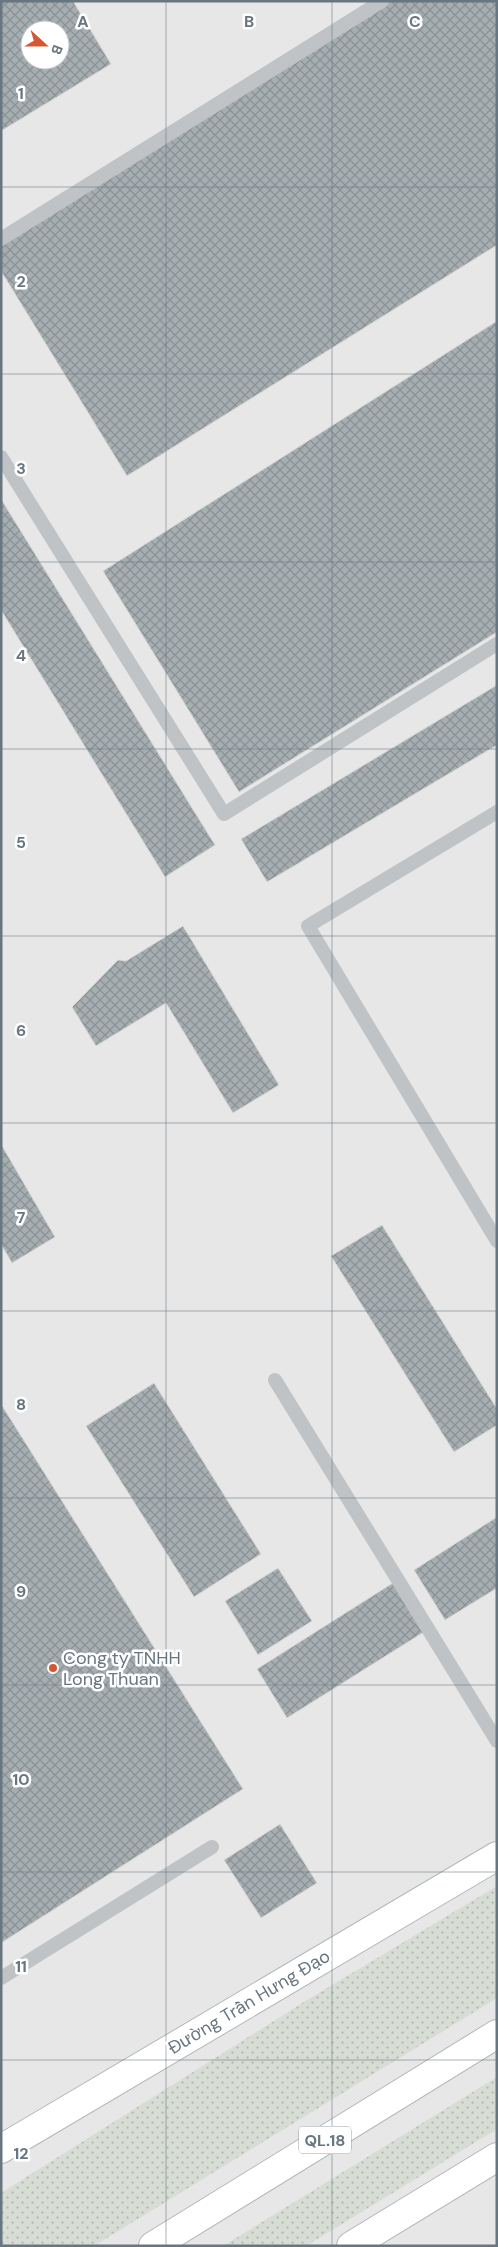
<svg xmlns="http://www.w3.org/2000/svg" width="498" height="2247" font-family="'DM Sans',sans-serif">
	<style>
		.built { fill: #e6e7e6; fill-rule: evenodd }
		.grass { fill: url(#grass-dots) }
		.building { fill: url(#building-cross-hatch); stroke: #d7d7d5; fill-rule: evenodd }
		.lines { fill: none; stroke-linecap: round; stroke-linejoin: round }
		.secondary-casing { stroke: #b2b7ba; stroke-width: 30 }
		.highway-casing { stroke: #b2b6b8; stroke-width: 30 }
		.lane { stroke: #bfc3c6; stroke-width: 14 }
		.secondary { stroke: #fff; stroke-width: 28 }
		.highway { stroke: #fff; stroke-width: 28 }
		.grid { fill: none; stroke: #677681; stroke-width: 1; stroke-opacity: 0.55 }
		.poi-dot { fill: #d55633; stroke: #fff; stroke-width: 2 }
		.labels { text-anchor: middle; stroke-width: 5; stroke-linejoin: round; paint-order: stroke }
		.shield { fill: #fff; stroke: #959fa7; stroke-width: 1 }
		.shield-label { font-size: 16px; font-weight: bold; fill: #677681 }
		.poi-label { font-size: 18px; fill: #677681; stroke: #fff; text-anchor: start }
		.street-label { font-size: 18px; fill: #677681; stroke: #fff }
		.grid-label { font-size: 16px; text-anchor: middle; font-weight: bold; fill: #677681; stroke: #fff; stroke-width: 5; stroke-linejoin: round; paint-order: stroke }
	</style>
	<defs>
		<pattern id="grass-dots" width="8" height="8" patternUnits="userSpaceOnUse" patternTransform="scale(1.25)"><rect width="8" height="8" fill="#d7dcd4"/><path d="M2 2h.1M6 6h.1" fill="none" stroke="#b2b7b1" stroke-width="1.8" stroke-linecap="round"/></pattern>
		<pattern id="building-cross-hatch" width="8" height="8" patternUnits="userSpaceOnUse" patternTransform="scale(1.25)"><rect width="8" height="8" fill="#a6aeb2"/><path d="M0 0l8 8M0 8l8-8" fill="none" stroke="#8b9296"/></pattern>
	</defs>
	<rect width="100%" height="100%" fill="#f6f6f2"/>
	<!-- built -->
	<path class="built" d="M1,1h496v2245h-496zM30,30h30v30h-30z"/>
	<!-- grass -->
	<path class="grass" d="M497,1886v112l-403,248h-93v-53l303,-191z
		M497,2077v52l-191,117h-83z"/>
	<!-- building -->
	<path class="building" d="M1,1h72l38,63 -110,67zM30,30h30v30h-30z
		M383,1h114v244l-370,231 -126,-205v-32z
		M497,321v311l-258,160 -136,-221z
		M1,499l214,346 -50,32 -164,-267z
		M497,685v60l-230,137 -26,-43z
		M183,926l96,159 -46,28 -67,-110 -70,43 -24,-39 46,-47 8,1z
		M1,1144l54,93 -43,26 -11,-19z
		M382,1225l115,184v16l-43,27 -123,-196z
		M154,1383l107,171 -67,43 -108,-171z
		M1,1404l242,385 -242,154z
		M497,1517v71l-52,32 -31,-50z
		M278,1568l34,53 -54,34 -33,-54z
		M396,1581l31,49 -140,88 -30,-49z
		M280,1824l37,59 -56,35 -37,-58z"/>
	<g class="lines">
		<defs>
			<path id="secondary" d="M1,2149l496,-293
				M351,2246l146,-89"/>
			<path id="highway" d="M153,2246l344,-212"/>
		</defs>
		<!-- secondary casing -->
		<use href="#secondary" class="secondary-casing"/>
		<!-- highway casing -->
		<use href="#highway" class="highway-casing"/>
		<!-- lane -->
		<path class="lane" d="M1,239l381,-238
			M1,457l223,357 273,-170
			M497,812l-189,114 189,315
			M275,1380l222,361
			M1,1978l211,-131"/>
		<!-- secondary -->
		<use href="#secondary" class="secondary"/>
		<!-- highway -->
		<use href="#highway" class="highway"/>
	</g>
	<!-- grid -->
	<path class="grid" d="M166,1v2245M332,1v2245M1,187h496M1,374h496M1,562h496M1,749h496M1,936h496M1,1123h496M1,1311h496M1,1498h496M1,1685h496M1,1872h496M1,2060h496"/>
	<!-- markers -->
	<circle class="poi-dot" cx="53" cy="1668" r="5"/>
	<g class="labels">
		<!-- shield labels -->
		<rect class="shield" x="299" y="2126.5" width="52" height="27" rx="4"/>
		<g class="shield-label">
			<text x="325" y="2146">QL.18</text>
		</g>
		<!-- poi labels -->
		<g class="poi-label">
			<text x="63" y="1664">Cong ty TNHH<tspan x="63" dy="21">Long Thuan</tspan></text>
		</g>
		<!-- street labels -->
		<g class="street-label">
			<text transform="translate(249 2002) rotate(-31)" y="6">Đường Trần Hưng Đạo</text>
		</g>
	</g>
	<g class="grid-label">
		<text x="83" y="27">A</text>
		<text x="249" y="27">B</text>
		<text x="415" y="27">C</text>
		<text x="21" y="99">1</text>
		<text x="21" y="287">2</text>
		<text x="21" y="474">3</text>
		<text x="21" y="661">4</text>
		<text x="21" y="848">5</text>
		<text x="21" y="1036">6</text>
		<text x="21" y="1223">7</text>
		<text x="21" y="1410">8</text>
		<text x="21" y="1597">9</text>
		<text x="21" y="1785">10</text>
		<text x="21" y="1972">11</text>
		<text x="21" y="2159">12</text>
	</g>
	<!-- border -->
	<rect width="498" height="2247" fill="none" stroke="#677681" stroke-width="5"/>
	<!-- north arrow -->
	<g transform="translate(45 45) rotate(111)"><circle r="24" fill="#ffffff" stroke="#c2c8cd"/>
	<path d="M0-4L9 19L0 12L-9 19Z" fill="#d55633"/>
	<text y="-8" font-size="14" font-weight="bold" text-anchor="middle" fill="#677681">B</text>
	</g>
</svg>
